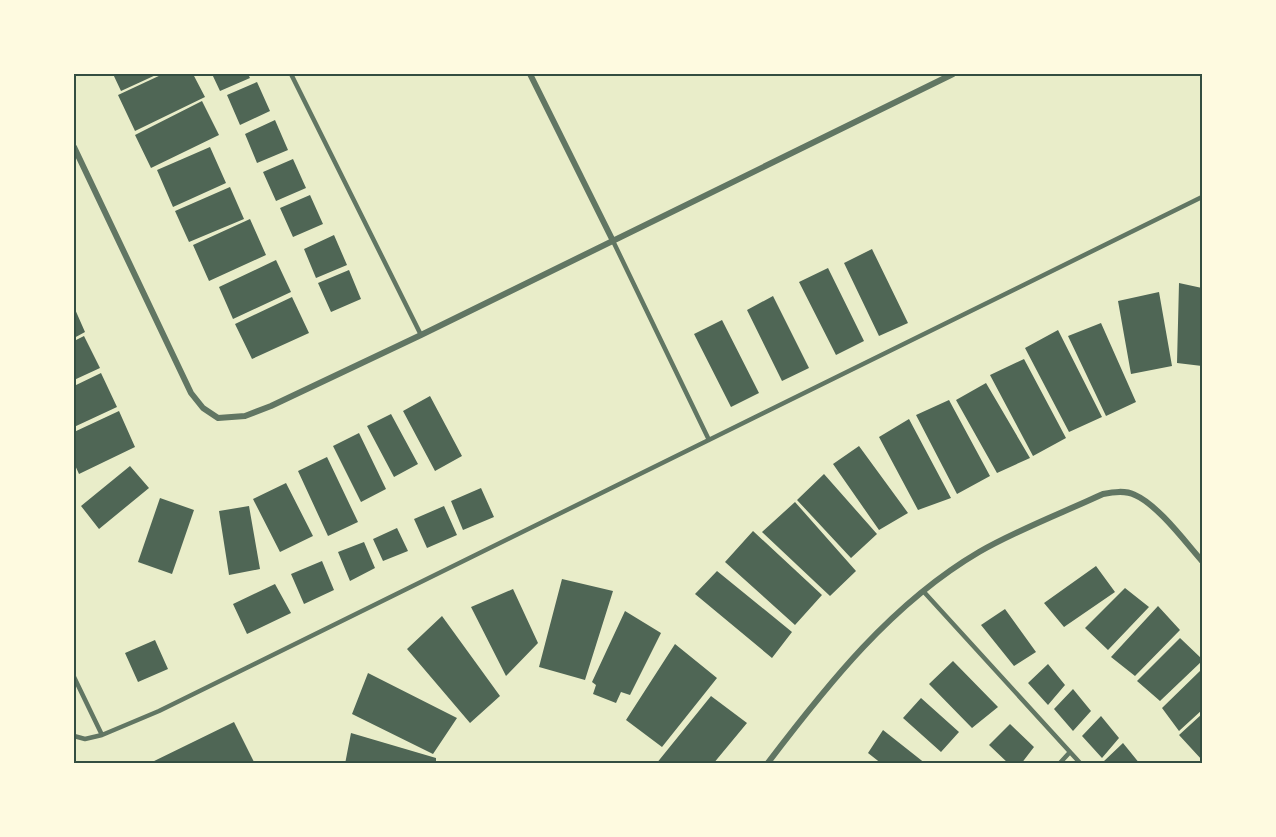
<svg xmlns="http://www.w3.org/2000/svg" width="1276" height="837" font-family="'DejaVu Sans',sans-serif">
	<style>
		.building { fill: #4f6655 }
		.lines { fill: none; stroke-linecap: round; stroke-linejoin: round }
		.service { stroke: #617663; stroke-width: 4.5 }
		.minor { stroke: #617663; stroke-width: 6 }
		.neatline { fill: none; stroke: #344e41; stroke-width: 2 }
	</style>
	<rect width="100%" height="100%" fill="#e9edc9"/>
	<!-- building -->
	<path class="building" d="M113,74h45l-37,17z
		M163,74h30l12,23 -70,34 -17,-36z
		M212,74h36l2,4 -30,13z
		M257,82l13,29 -30,14 -13,-30z
		M202,101l17,34 -68,33 -16,-33z
		M275,120l13,30 -31,13 -12,-29z
		M210,147l16,36 -53,24 -16,-37z
		M293,159l13,29 -30,13 -13,-29z
		M230,187l14,32 -55,23 -14,-31z
		M310,195l13,29 -30,13 -13,-29z
		M250,219l16,36 -57,26 -16,-36z
		M334,235l13,30 -31,13 -12,-29z
		M872,249l36,74 -29,13 -35,-73z
		M276,260l15,32 -58,27 -14,-32z
		M828,268l36,73 -28,14 -37,-73z
		M349,270l12,29 -30,13 -13,-29z
		M1179,283l23,5v78l-25,-3z
		M1159,292l13,74 -41,8 -13,-73z
		M773,296l36,72 -27,13 -35,-71z
		M292,297l17,36 -57,26 -17,-35z
		M74,307l11,25 -11,6z
		M722,320l37,73 -28,14 -37,-73z
		M1101,323l35,79 -30,14 -38,-80z
		M1058,330l44,87 -33,15 -44,-84z
		M84,336l16,32 -26,12v-39z
		M1024,359l42,79 -33,18 -43,-81z
		M101,373l16,34 -43,20v-41z
		M986,383l44,75 -33,15 -41,-73z
		M430,396l32,60 -27,15 -32,-60z
		M949,400l41,76 -33,18 -41,-79z
		M119,411l16,36 -56,27 -5,-11v-31z
		M391,414l27,50 -24,13 -27,-51z
		M909,419l42,79 -33,12 -39,-73z
		M359,433l27,56 -25,13 -28,-56z
		M859,446l49,67 -29,17 -46,-66z
		M327,457l31,65 -30,14 -30,-65z
		M130,466l19,22 -50,41 -18,-23z
		M824,474l53,60 -26,24 -54,-58z
		M286,483l27,53 -33,16 -27,-53z
		M481,488l13,29 -31,13 -12,-29z
		M160,498l34,12 -22,64 -34,-12z
		M795,502l61,69 -26,25 -68,-64z
		M249,506l11,63 -31,6 -10,-64z
		M444,506l13,29 -30,13 -13,-29z
		M397,528l11,23 -25,10 -10,-22z
		M753,531l69,64 -27,30 -70,-63z
		M364,542l11,26 -25,13 -12,-29z
		M322,561l12,29 -30,14 -13,-30z
		M1096,566l19,26 -51,35 -20,-24z
		M717,571l75,61 -20,26 -77,-64z
		M562,579l51,12 -28,89 -46,-13z
		M275,584l16,29 -44,21 -14,-30z
		M1125,588l24,19 -41,43 -23,-22z
		M513,589l25,54 -32,33 -35,-69z
		M1158,606l22,24 -45,46 -24,-19z
		M1005,609l31,43 -22,14 -33,-41z
		M625,611l36,22 -31,62 -9,-3 -5,11 -23,-9 3,-9 -4,-3z
		M442,616l58,80 -30,27 -63,-74z
		M1180,638l22,21v2l-42,40 -23,-20z
		M155,640l13,29 -30,13 -13,-29z
		M675,644l42,34 -55,69 -36,-27z
		M953,661l45,46 -26,21 -43,-44z
		M1048,664l17,21 -17,20 -20,-22z
		M1202,669v41l-23,21 -17,-23z
		M368,673l89,45 -24,36 -81,-40z
		M1073,689l18,22 -18,20 -19,-22z
		M711,696l36,27 -34,41h-57z
		M921,698l38,34 -18,20 -38,-34z
		M1202,714v46l-23,-25z
		M1101,716l18,22 -17,20 -20,-22z
		M234,722l21,42h-107z
		M1010,724l24,23 -13,17h-12l-20,-19z
		M883,730l43,34h-44l-14,-11z
		M351,733l85,25v6h-91z
		M1123,743l17,21h-36l-1,-2z"/>
	<g class="lines">
		<!-- service -->
		<path class="service" d="M291,74l130,261
			M613,241l96,199
			M924,592l157,172
			M74,677l28,58
			M74,736l11,3 17,-4 57,-24 1043,-514
			M1059,764l11,-12"/>
		<!-- minor -->
		<path class="minor" d="M530,74l83,167
			M74,147l117,246 12,15 15,10 27,-2 26,-10 150,-71 532,-261
			M767,764c60,-79 125,-161 212,-212 38,-22 83,-39 124,-58 10,-2 22,-4 32,1 23,10 51,48 67,66"/>
	</g>
	<!-- border -->
	<rect width="1276" height="837" fill="none" stroke="#fefae0" stroke-width="150"/>
	<rect x="75" y="75" width="1126" height="687" class="neatline"/>
</svg>
